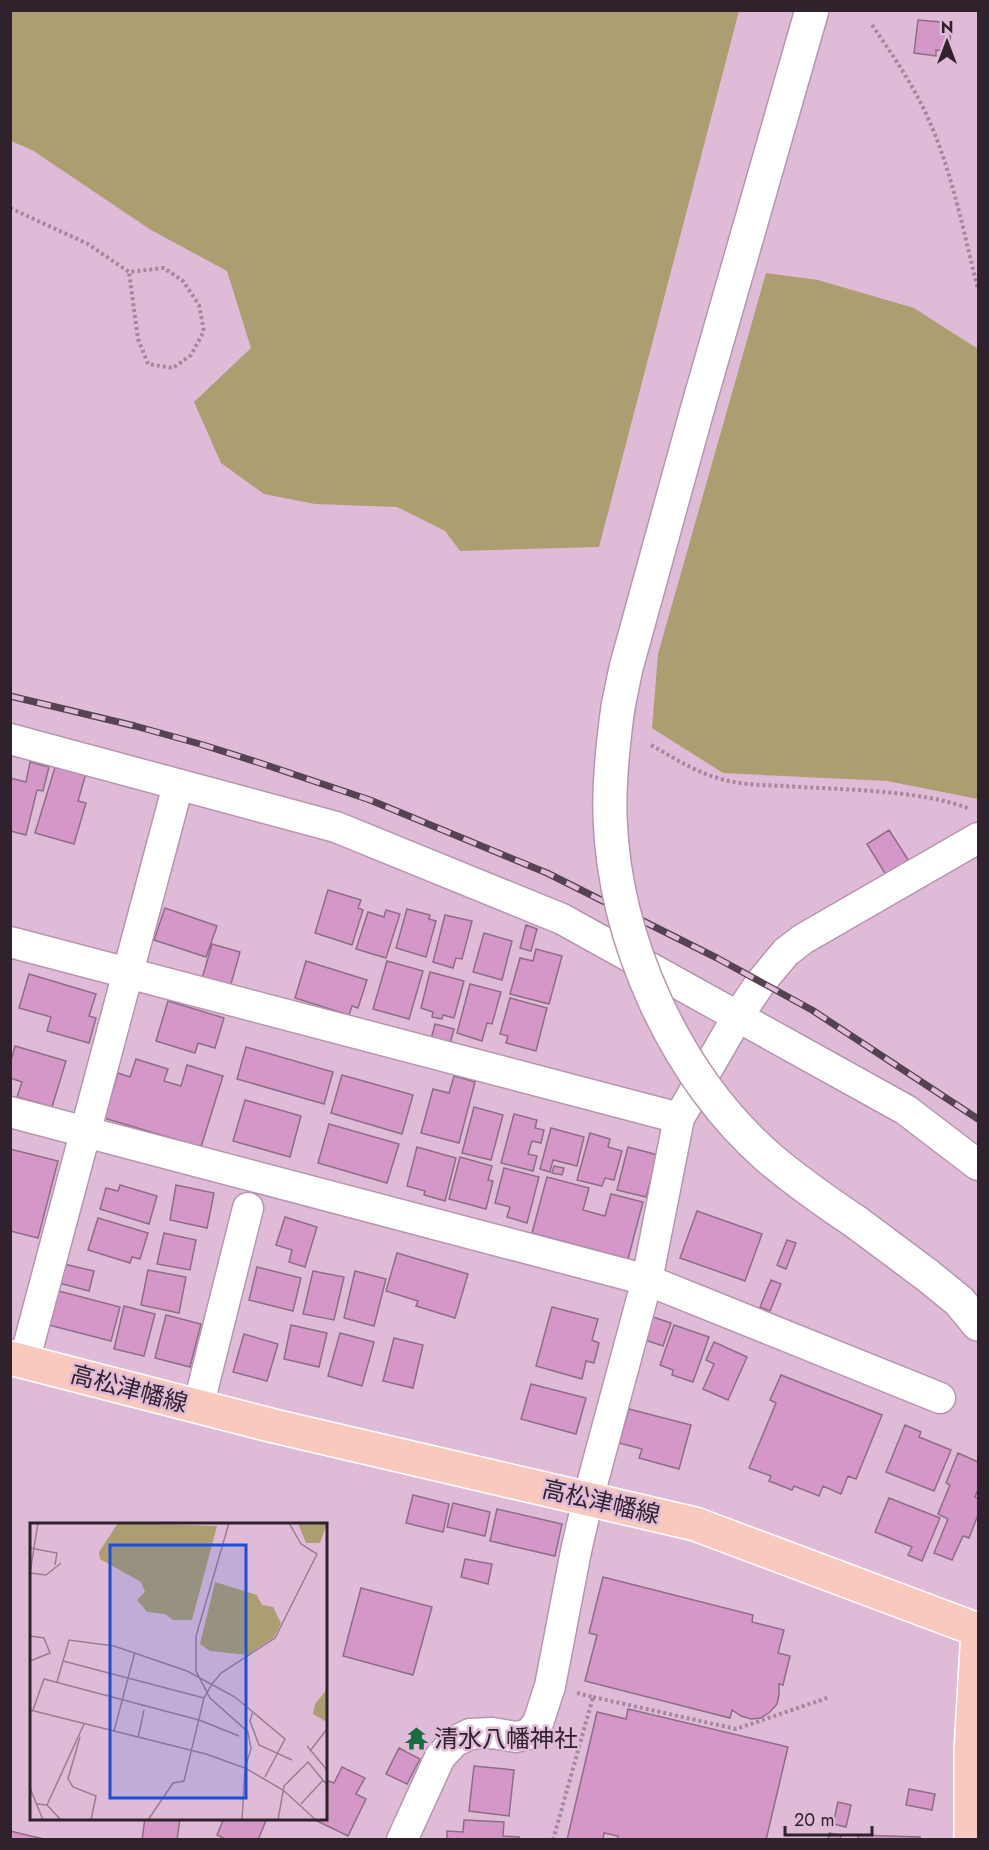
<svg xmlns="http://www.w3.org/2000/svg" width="989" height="1850" font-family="Jost,'Noto Sans JP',sans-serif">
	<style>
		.green { fill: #ac9e70 }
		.building { fill: #d596c8; stroke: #8e6d87; stroke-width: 1.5 }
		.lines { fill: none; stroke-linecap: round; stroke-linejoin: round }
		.minor-casing { stroke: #b795b0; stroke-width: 33 }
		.tertiary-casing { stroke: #b795b0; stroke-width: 36 }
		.primary-casing { stroke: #fff; stroke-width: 36 }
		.path { stroke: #a5889f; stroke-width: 4; stroke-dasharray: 3 3; stroke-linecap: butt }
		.minor { stroke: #fff; stroke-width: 30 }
		.tertiary { stroke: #fff; stroke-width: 33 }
		.primary { stroke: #fac9bd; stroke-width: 33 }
		.rail-casing { stroke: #564352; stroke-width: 7 }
		.rail { stroke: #dfbbd7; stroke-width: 4.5; stroke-dasharray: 14; stroke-linecap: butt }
		.tertiary-bridge-casing { stroke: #b795b0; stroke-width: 36; stroke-linecap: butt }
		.tertiary-bridge { stroke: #fff; stroke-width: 33 }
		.labels { text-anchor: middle; stroke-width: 5; stroke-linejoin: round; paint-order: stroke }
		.street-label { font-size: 24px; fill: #30222d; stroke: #dfbbd7 }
		.poi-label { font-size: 24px; fill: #30222d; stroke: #dfbbd7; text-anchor: start }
		.inset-road { fill: none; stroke: #997e93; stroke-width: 1.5 }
		.view { fill: #1d4ed8; fill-opacity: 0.15; stroke: #1d4ed8; stroke-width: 3 }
		.inset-edge { fill: none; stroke: #30222d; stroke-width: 3 }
	</style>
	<rect width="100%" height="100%" fill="#dfbbd7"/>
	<!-- green -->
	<path class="green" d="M10,11h729l-140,536 -139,4 -15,-20 -48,-24 -82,-3 -51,-10 -43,-31 -27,-61 57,-54 -24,-77 -76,-41 -119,-80 -21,-9z
		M766,273l52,7 96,28 64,41v450l-91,-18 -164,-8 -71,-45 6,-74z"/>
	<!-- building -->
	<path class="building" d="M918,20l34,3 -3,28 -13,-1v6l-22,-3z
		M30,762l19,5 -6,24 -6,-1 -11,45 -16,-4v-53l16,4z
		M56,764l30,9 -8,28 8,2 -12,41 -39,-11z
		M889,830l20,31 -23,14 -19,-31z
		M328,890l33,10 -3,8 5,2 -11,35 -37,-12z
		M165,908l52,18 -11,31 -52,-17z
		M407,909l23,6 -1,4 7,2 -10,36 -30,-9z
		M386,910l14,4 -14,44 -30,-9 12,-37 16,5z
		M445,915l27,6 -10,38 -6,-1 -3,10 -20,-6z
		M526,925l11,4 -6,22 -11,-3z
		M484,933l28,8 -10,39 -29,-8z
		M212,944l28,8 -11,39 -28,-9z
		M536,949l26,7 -13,48 -39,-10 10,-36 13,3z
		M306,961l61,19 -9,28 -6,-2 -3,9 -54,-17z
		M387,961l36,10 -14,48 -36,-10z
		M430,972l34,9 -10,37 -11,-3 -1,4 -10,-2 1,-5 -12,-4z
		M29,974l67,20 -7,22 7,2 -7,25 -42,-12 4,-14 -32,-9z
		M470,984l31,8 -9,32 -5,-1 -5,18 -25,-8z
		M510,998l37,10 -11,43 -30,-8 2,-7 -8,-2z
		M168,1001l56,17 -9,30 -17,-5 -3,10 -39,-12z
		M435,1024l19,5 -5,19 -19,-5z
		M15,1046l51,15 -14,46 -35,-10 5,-15 -12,-4v-14z
		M246,1047l87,25 -9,32 -87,-25z
		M136,1059l32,10 -4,12 17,5 6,-21 36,11 -22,71 -97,-29 14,-45 12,4z
		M342,1075l71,20 -11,39 -71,-21z
		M454,1076l21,6 -16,61 -38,-10 12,-44 16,4z
		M245,1100l56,16 -11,41 -57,-16z
		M474,1107l29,8 -12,45 -29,-7z
		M514,1114l23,6 -2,8 9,2 -3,13 -9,-2 -4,13 9,2 -4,15 -32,-8z
		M329,1124l70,20 -12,39 -69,-20z
		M551,1128l33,9 -7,29 -24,-6 -3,12 -10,-3z
		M590,1133l20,6 -2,8 14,4 -8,29 -9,-2 -3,8 -25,-6z
		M417,1147l39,11 -11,43 -21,-6 1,-4 -18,-5z
		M628,1147l30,8 -12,42 -29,-7z
		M10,1149l48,12 -20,77 -28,-7z
		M460,1157l32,9 -4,14 5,1 -7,28 -37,-10z
		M554,1166l10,2 -2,7 -10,-2z
		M504,1168l35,9 -12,46 -20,-6 3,-10 -15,-4z
		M547,1177l42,11 -6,22 22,6 6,-22 32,8 -15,57 -96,-26z
		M120,1185l37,11 -8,28 -49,-15 6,-21 12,3z
		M176,1185l38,8 -7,35 -37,-8z
		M697,1211l65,23 -17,47 -65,-23z
		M285,1217l32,10 -12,40 -16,-5 3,-12 -16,-5z
		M98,1218l50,15 -8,26 -8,-2 -2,6 -42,-13z
		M164,1233l32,7 -6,30 -33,-6z
		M787,1240l9,3 -10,26 -9,-4z
		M397,1253l71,21 -13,44 -39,-12 2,-5 -32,-10z
		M64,1264l30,7 -5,20 -30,-8z
		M257,1267l44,11 -8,33 -44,-11z
		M148,1270l38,7 -7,36 -38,-8z
		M313,1271l31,6 -10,43 -31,-6z
		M355,1271l31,8 -12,47 -30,-8z
		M771,1280l10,4 -11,27 -10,-4z
		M51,1289l69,18 -9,34 -70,-18z
		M124,1306l31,8 -11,42 -30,-7z
		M552,1307l46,12 -6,21 7,3 -5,20 -8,-2 -4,18 -46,-13z
		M166,1315l35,9 -11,43 -35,-9z
		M650,1316l21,7 -8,23 -21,-7z
		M291,1325l36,8 -8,34 -35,-8z
		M674,1325l35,12 -16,45 -21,-7 1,-5 -13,-5z
		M340,1333l34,9 -12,44 -34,-10z
		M244,1334l34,10 -11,37 -34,-9z
		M394,1338l29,7 -10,43 -30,-7z
		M714,1342l33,15 -19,43 -25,-11 11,-25 -8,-4z
		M781,1375l101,40 -26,64 -8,-3 -7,18 -18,-8 -4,10 -25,-10 -2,4 -23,-9 2,-5 -22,-8 27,-65 -6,-3z
		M531,1384l55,14 -10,36 -55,-15z
		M629,1409l62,16 -12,44 -40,-11 3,-9 -23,-6z
		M905,1425l16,7 -2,5 32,13 -17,41 -48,-19z
		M958,1453l20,9v27l-3,8 3,1v17l-9,23 -6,-2 -11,24 -18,-7 14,-34 -10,-5 12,-29 -4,-2z
		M413,1495l36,9 -6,28 -37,-9z
		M889,1498l51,20 -18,43 -14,-6 4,-8 -37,-15z
		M453,1503l37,9 -5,24 -38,-9z
		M497,1509l65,15 -7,32 -65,-15z
		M465,1559l27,5 -4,20 -27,-7z
		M603,1577l150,38 -1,7 32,8 -6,23 12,3 -7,29 -4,-1v11l-2,9 -7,8 -9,6 -10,1 -10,-3 -9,-6 -2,8 -145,-37 12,-46 -8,-2z
		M361,1588l71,19 -19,68 -70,-19z
		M628,1709l160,38 -22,93h-149l1,-4 -14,-3 -1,7h-36l30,-128 29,7z
		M399,1748l21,11 -13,25 -21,-10z
		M474,1766l40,4 -5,46 -40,-5z
		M342,1767l23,11 -9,16 10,5 -18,37 -37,-18h15v-38l8,3z
		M909,1789l26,5 -3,16 -26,-5z
		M838,1802l13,3 -5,22 -13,-3z
		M145,1818h35l-3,22h-35z
		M224,1818h43l-9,22h-31l-10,-5z
		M464,1820l40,2 -1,14 16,1v3h-72v-9l16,1z
		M10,1831l38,9h-38z
		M829,1833l12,2 -1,5h-12z
		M858,1835l62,2 -1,3h-61z"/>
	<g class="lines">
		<defs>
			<path id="minor" d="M10,739l326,88 226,92 344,191 72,55
				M10,942l669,176
				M10,1112l637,168 293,118
				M24,1362l154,-577
				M198,1407l50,-199
				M402,1840l38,-83 14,-15 16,-8 22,-1 24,4 13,-3 9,-11 12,-37 26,-135 12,-52 59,-219 32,-162 59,-102 23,-34 25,-30 17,-13 175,-101"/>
			<path id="tertiary" d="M618,707l8,-39 70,-254 116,-404
				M856,1222l71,53 32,26 19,23"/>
			<path id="primary" d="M10,1358l264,68 421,98 283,106 -7,121v89"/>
		</defs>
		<!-- minor casing -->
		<use href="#minor" class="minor-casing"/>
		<!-- tertiary casing -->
		<use href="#tertiary" class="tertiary-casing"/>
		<!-- primary casing -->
		<use href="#primary" class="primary-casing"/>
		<!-- path -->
		<path class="path" d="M872,25c20,29 40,58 55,91 25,54 36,115 51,173
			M10,208l78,36 41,28 35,-4 19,13 16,24 5,26 -13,24 -18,13 -25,-4 -10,-25 -9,-67
			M651,745c23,13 44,27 70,34 20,6 42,6 63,7 56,4 135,3 186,23
			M593,1697l143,32 94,-32
			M553,1840l40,-143 -16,-4"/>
		<!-- minor -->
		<use href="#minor" class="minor"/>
		<!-- tertiary -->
		<use href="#tertiary" class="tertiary"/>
		<!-- primary -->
		<use href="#primary" class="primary"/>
		<defs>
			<path id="rail" d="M10,696l125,30 65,18 60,19 110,37 177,73 170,85 95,52 166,109"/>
		</defs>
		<!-- rail casing -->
		<use href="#rail" class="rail-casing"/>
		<!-- rail -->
		<use href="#rail" class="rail"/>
		<defs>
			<path id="tertiary-bridge" d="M618,707c-5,36 -9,72 -8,109 4,124 65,259 158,341 28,24 58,45 88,65"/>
		</defs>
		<!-- tertiary-bridge casing -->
		<use href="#tertiary-bridge" class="tertiary-bridge-casing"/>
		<!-- tertiary-bridge -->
		<use href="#tertiary-bridge" class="tertiary-bridge"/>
	</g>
	<!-- icons -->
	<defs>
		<symbol id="temple-bare" viewBox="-9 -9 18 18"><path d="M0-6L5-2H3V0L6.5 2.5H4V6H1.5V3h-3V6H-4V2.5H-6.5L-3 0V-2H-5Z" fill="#1a6d3f" stroke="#dfbbd7" stroke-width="2.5" paint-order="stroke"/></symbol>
	</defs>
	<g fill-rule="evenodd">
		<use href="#temple-bare" x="400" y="1722" width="33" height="33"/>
	</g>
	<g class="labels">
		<!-- street labels -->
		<g class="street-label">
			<text transform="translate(129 1389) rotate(15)" y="8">高松津幡線</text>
			<text transform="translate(601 1502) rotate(13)" y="8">高松津幡線</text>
		</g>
		<!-- poi labels -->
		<g class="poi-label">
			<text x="434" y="1747">清水八幡神社</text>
		</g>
	</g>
	<!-- overview -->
	<g transform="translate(30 1523)">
		<rect width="297" height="297" fill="#dfbbd7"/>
		<path d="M88,0l99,3 -25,94h-19l-8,-6 -18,-2 -10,-12 8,-8 -4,-10 -41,-23 -1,-7zM268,0h29l-7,20h-14zM185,59l42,13 5,10 11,2 8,16 -7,14 -26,18 -38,-4 -10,-7zM297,166v33l-14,-8 2,-10z" fill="#ac9e70"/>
		<path class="inset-road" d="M199,0l-33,113v35l14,27 38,34 3,17 -6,19 38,22 33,30M0,25l27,5 -2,12M0,50l8,-50M0,50l16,2 15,-12M0,113l14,2 6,15 -20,8M33,138l141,37M27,159l12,-42 45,6 73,25 48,26 50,42 -20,38M0,187l176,44 39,14 -3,52M3,187l11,-31 155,41 40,16M223,188l-3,10 9,24 33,15M84,208l21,-79M50,214l-12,42 5,8 23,9 -5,24M108,215l6,-28M277,223l20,24M280,228l17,-22M0,265l13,32M7,281l10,1 14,15M271,281l22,-24M17,282l37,-81M118,297l25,-37 11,-2 20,-83 8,-14 9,-11 54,-35 42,-84 -16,-10 -12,-21M248,297l6,-34 24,-24 19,23"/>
		<path class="view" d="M80,22h136v253h-136z"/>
		<rect width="297" height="297" class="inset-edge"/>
	</g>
	<!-- border -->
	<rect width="989" height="1850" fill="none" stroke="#30222d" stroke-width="24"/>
	<!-- north arrow -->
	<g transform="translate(947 42)" stroke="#dfbbd7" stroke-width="4.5" paint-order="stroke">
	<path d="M0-4.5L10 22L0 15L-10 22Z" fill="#30222d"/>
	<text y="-9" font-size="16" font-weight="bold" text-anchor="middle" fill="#30222d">N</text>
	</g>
	<!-- scale -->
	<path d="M785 1826v9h87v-9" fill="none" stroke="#30222d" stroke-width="3"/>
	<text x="794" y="1826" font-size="18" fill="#30222d" stroke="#dfbbd7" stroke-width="4.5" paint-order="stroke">20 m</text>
</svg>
